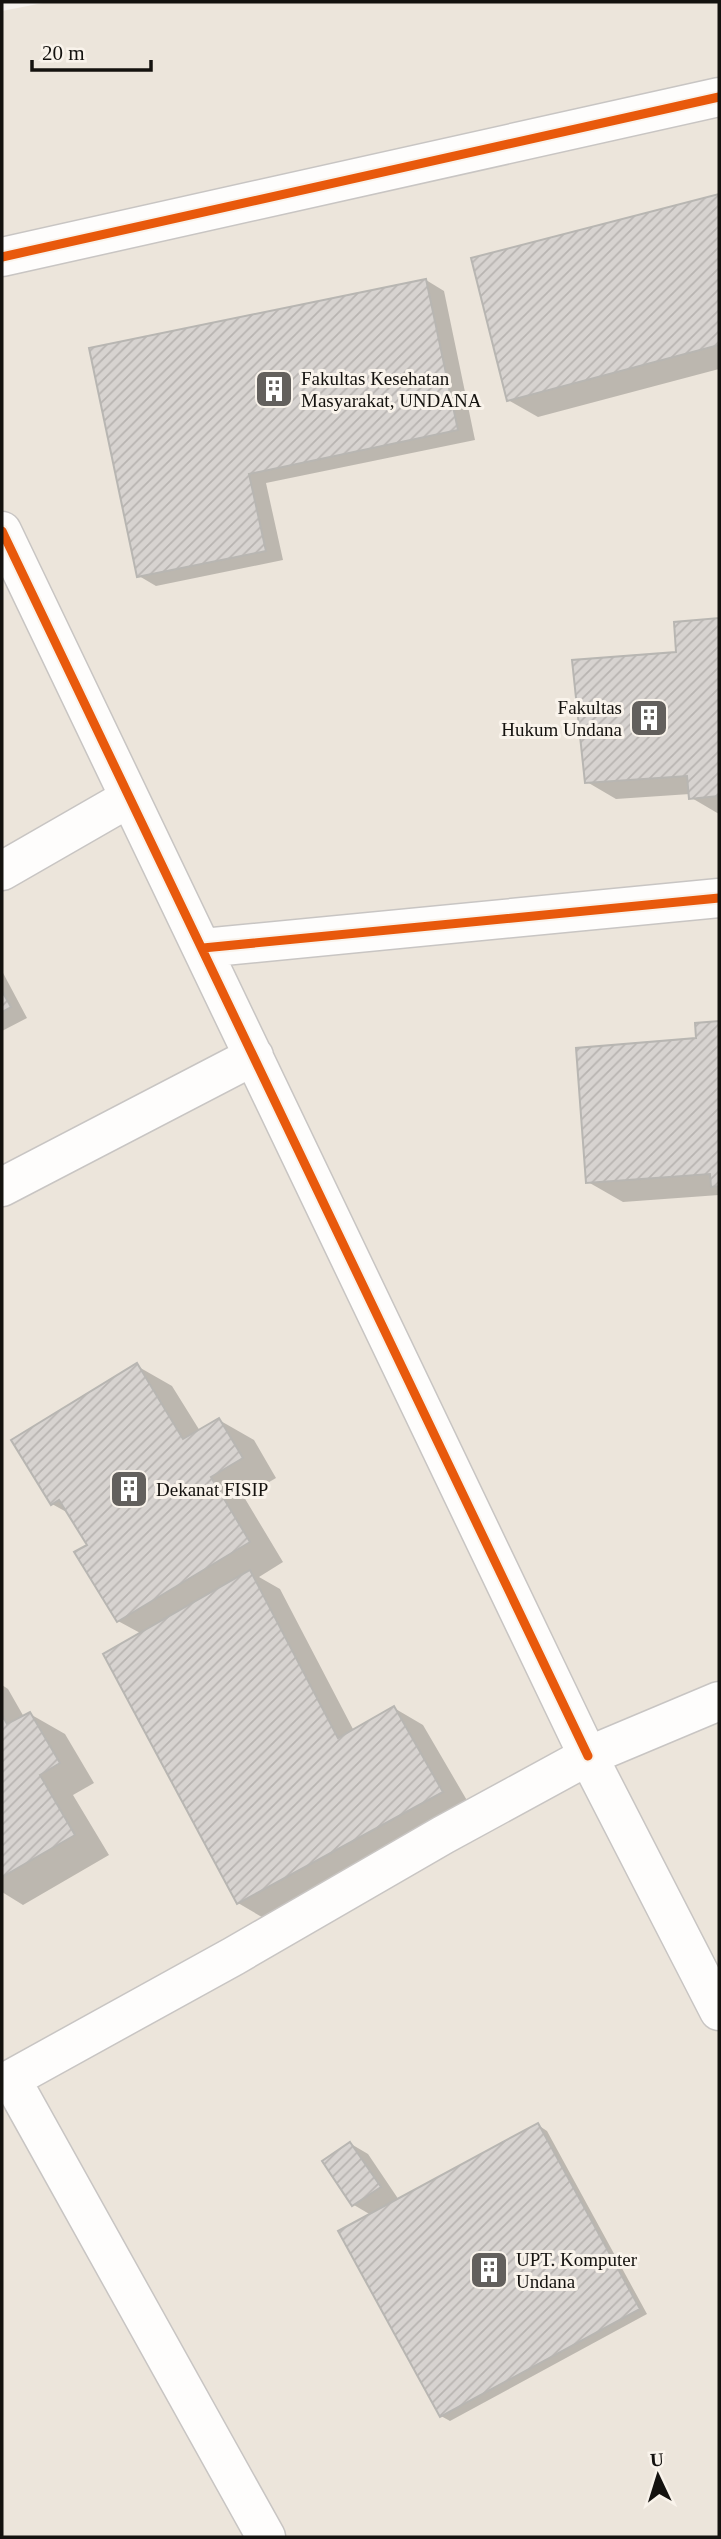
<svg xmlns="http://www.w3.org/2000/svg" width="721" height="2539" font-family="'Times New Roman',serif">
	<style>
		.built { fill: #ece5db }
		.shadow { fill: #0003 }
		.building { fill: url(#building-hatch); stroke: #b8b6b2; stroke-width: 2 }
		.lines { fill: none; stroke-linecap: round; stroke-linejoin: round }
		.minor-casing { stroke: #c8c5c3; stroke-width: 41 }
		.minor { stroke: #fefdfc; stroke-width: 38 }
		.cycleway-casing { stroke: #f9f3eb; stroke-width: 13 }
		.cycleway { stroke: #e8590c; stroke-width: 9 }
		.labels { text-anchor: middle; stroke-width: 6; stroke-linejoin: round; paint-order: stroke }
		.poi-label { font-size: 19px; fill: #14120f; stroke: #f9f3eb; text-anchor: start }
	</style>
	<defs>
		<pattern id="building-hatch" width="6" height="6" patternUnits="userSpaceOnUse" patternTransform="scale(1.75)"><rect width="6" height="6" fill="#d7d3d0"/><path d="M-1 1l2-2M0 6l6-6M5 7l2-2" fill="none" stroke="#b8b4b1"/></pattern>
	</defs>
	<rect width="100%" height="100%" fill="#f6f2ee"/>
	<!-- built -->
	<path class="built" d="M48,2h671v2535h-717v-2526z"/>
	<!-- shadow -->
	<path class="shadow" d="M719,196v173l-181,48 -30,-17 -35,-140z
		M426,280l18,11 31,149 -209,43 17,77 -127,26 -17,-10z
		M719,620v194l-29,-17v-3l-74,5 -29,-17 91,-129 -2,-29z
		M2,971l25,47 -25,13z
		M719,1023v172l-96,7 -35,-20 110,-142 -1,-16z
		M137,1366l35,20 28,45 19,-11 35,20 22,38 -32,19 39,65 -24,15 21,12 74,142 40,-23 29,17 49,84 -205,111 -29,-17 -96,-269 -24,-13 -29,-76 -19,-31 -18,-10z
		M2,1685l6,4 16,28 6,-3 35,20 29,49 -21,12 36,60 -86,50 -21,-13z
		M538,2125l9,6 100,183 -197,107 -9,-5 -70,-201 -17,-10 -3,-61 17,10 31,46z"/>
	<!-- building -->
	<path class="building" d="M719,194v151l-212,56 -36,-143z
		M426,279l32,151 -209,44 17,77 -129,26 -48,-229z
		M719,618v178l-30,3 -2,-23 -102,7 -13,-123 104,-8 -2,-30z
		M2,991l9,16 -9,5z
		M719,1021v165l-8,1 -1,-13 -124,9 -10,-135 120,-10 -1,-15z
		M137,1363l46,76 36,-21 24,40 -32,19 39,65 -133,80 -43,-70 13,-7 -28,-45 -8,5 -40,-65z
		M250,1570l88,168 56,-32 49,86 -206,112 -134,-250z
		M30,1712l30,51 -20,12 35,60 -73,42v-162l5,9z
		M538,2123l102,186 -200,108 -102,-186z
		M350,2142l31,45 -29,19 -30,-45z"/>
	<g class="lines">
		<defs>
			<path id="minor" d="M2,257l717,-160
				M2,531l586,1225 131,255
				M2,871l127,-73
				M203,948l516,-50
				M2,1187l252,-131
				M11,2079l255,458
				M2,2084l232,-128 209,-121 145,-79 131,-55"/>
		</defs>
		<!-- minor casing -->
		<use href="#minor" class="minor-casing"/>
		<!-- minor -->
		<use href="#minor" class="minor"/>
		<defs>
			<path id="cycleway" d="M2,257l717,-160
				M2,531l586,1225
				M203,948l516,-50"/>
		</defs>
		<!-- cycleway casing -->
		<use href="#cycleway" class="cycleway-casing"/>
		<!-- cycleway -->
		<use href="#cycleway" class="cycleway"/>
	</g>
	<!-- icons -->
	<defs>
		<symbol id="building-square" viewBox="-11 -11 22 22"><rect x="-9" y="-9" width="18" height="18" rx="4" fill="#63605d" stroke="#f9f3eb"/><path d="M-4-6H4V6H1V3H-1V6H-4ZM-2.5-4.3h1.7v1.8h-1.7ZM.8-4.3h1.7v1.8H.8ZM-2.5-1h1.7V.8h-1.7ZM.8-1h1.7V.8H.8Z" fill="#fff"/></symbol>
	</defs>
	<g fill-rule="evenodd">
		<use href="#building-square" x="252" y="367" width="44" height="44"/>
		<use href="#building-square" x="627" y="696" width="44" height="44"/>
		<use href="#building-square" x="107" y="1467" width="44" height="44"/>
		<use href="#building-square" x="467" y="2248" width="44" height="44"/>
	</g>
	<g class="labels">
		<!-- poi labels -->
		<g class="poi-label">
			<text x="301" y="385">Fakultas Kesehatan<tspan x="301" dy="22">Masyarakat, UNDANA</tspan></text>
			<text x="622" y="714" text-anchor="end">Fakultas<tspan x="622" dy="22">Hukum Undana</tspan></text>
			<text x="156" y="1496">Dekanat FISIP</text>
			<text x="516" y="2266">UPT. Komputer<tspan x="516" dy="22">Undana</tspan></text>
		</g>
	</g>
	<!-- border -->
	<rect width="721" height="2539" fill="none" stroke="#14120f" stroke-width="7"/>
	<!-- north arrow -->
	<g transform="translate(658 2476) rotate(356)" stroke="#f9f3eb" stroke-width="5" paint-order="stroke">
	<path d="M0-5L12 26L0 18L-12 26Z" fill="#14120f"/>
	<text y="-10" font-size="19" font-weight="bold" text-anchor="middle" fill="#14120f">U</text>
	</g>
	<!-- scale -->
	<path d="M32 60v10h119v-10" fill="none" stroke="#14120f" stroke-width="3.5"/>
	<text x="42" y="60" font-size="21" fill="#14120f" stroke="#f9f3eb" stroke-width="5" paint-order="stroke">20 m</text>
</svg>
